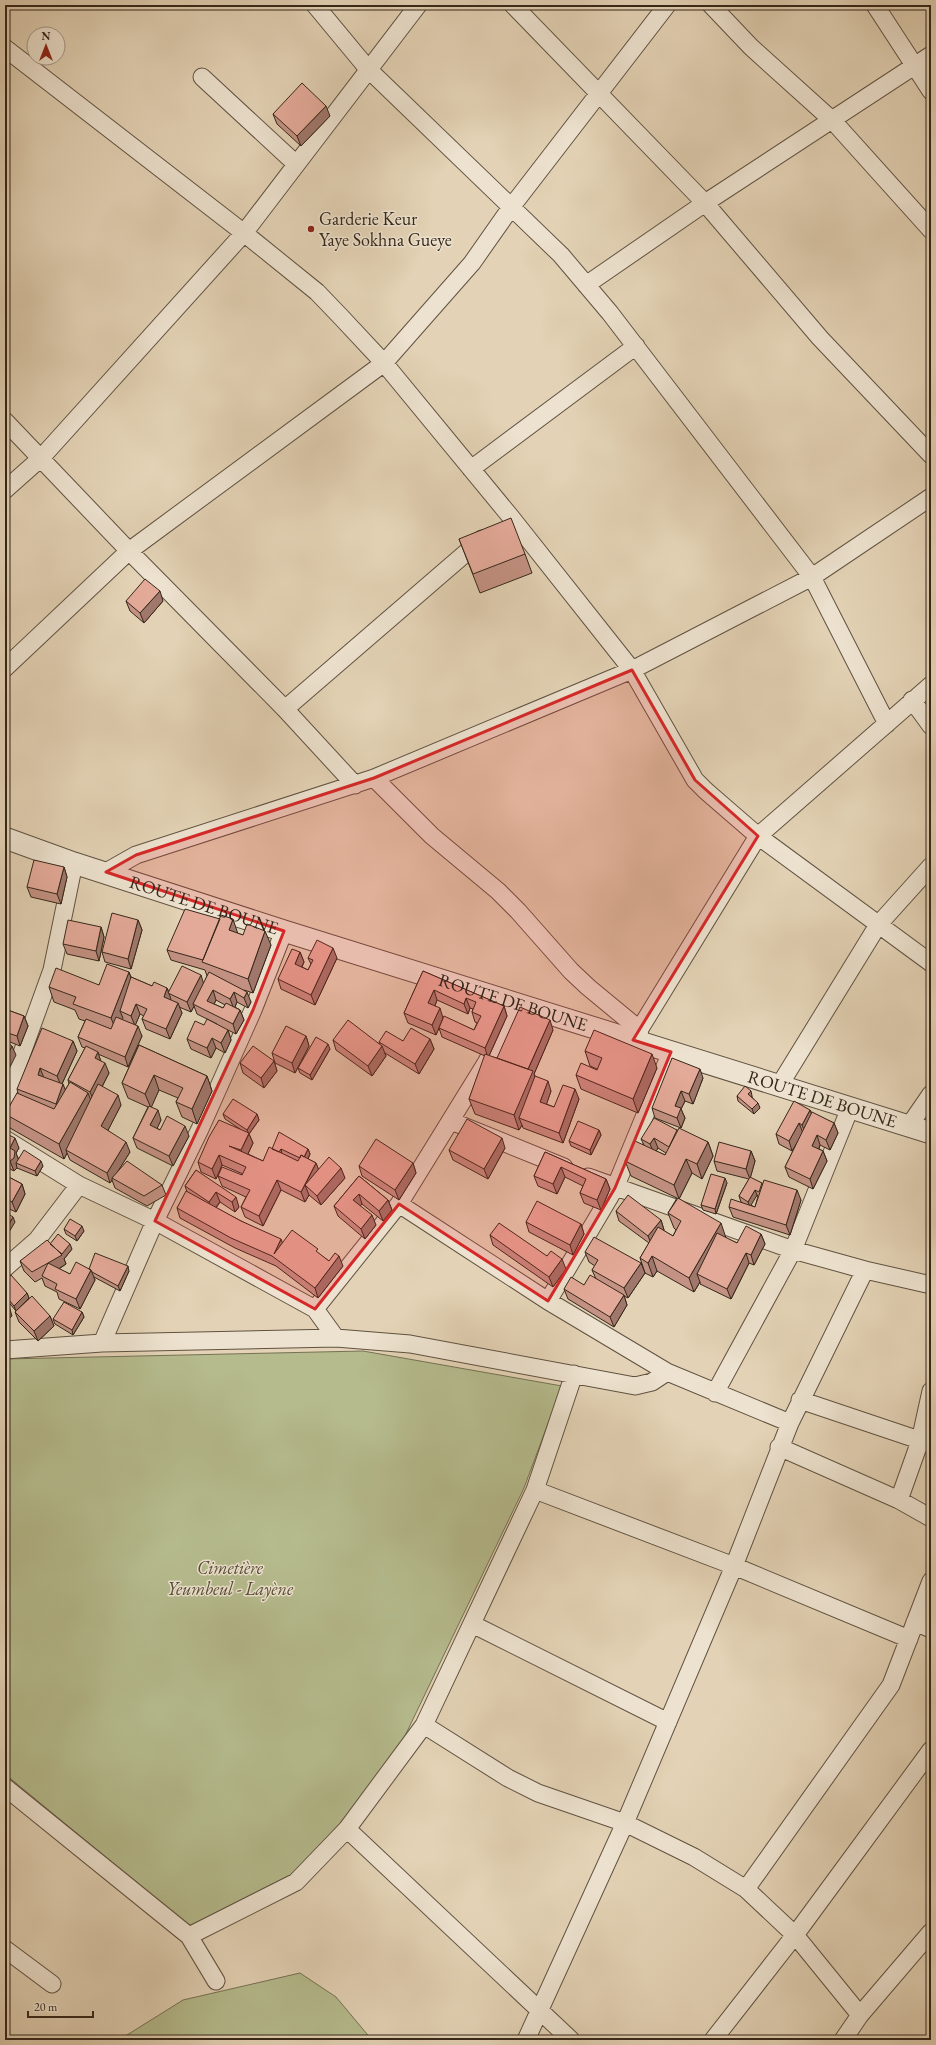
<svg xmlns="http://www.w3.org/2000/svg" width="936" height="2045" font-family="'EB Garamond',serif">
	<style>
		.green { fill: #b5bb8d; stroke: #757154 }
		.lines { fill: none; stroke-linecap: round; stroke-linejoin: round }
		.minor-casing { stroke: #605241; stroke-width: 19 }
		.tertiary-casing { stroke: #605241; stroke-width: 23 }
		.minor { stroke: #ede2cf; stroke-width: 17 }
		.tertiary { stroke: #ede2cf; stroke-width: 21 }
		.wall { fill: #c49284; stroke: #35271a; fill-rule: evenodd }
		.shaded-wall { fill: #a0776b; stroke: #35271a }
		.building { fill: #e4aa99; stroke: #35271a }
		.marked { fill: #d62828; fill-opacity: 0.2; stroke: #d62828; stroke-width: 3; stroke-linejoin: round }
		.poi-dot { fill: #8f2418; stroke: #ede2cf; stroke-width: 1.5 }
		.labels { text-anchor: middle; stroke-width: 3; stroke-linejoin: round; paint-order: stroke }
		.poi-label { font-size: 18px; fill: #35271a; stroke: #ede2cf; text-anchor: start }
		.street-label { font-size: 18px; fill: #35271a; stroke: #ede2cf }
		.park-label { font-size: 18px; font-style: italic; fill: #554c37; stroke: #ede2cf }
	</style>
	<rect width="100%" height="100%" fill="#e3d2b5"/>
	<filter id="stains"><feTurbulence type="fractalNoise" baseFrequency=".005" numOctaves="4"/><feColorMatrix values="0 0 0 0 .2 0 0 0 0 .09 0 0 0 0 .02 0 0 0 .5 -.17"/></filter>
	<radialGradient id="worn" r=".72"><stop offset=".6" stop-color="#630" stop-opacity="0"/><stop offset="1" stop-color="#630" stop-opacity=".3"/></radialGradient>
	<!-- green -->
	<path class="green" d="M363,1351l199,35 -38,102 -133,277 -94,107 -108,54 -184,-152v-415z
		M300,1973l36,24 36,43h-253l64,-40z"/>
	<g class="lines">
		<defs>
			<path id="minor" d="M315,5l53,64 193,186 49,58 202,264 75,147
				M513,5l192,198 115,135 111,117
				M711,5l40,42 82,74 98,109
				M875,5l56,86
				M5,48l239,185 73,59 24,25 43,46 126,153 122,154 63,110 11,11 52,45 173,127
				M202,77l94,87
				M586,285l119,-82 226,-148
				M5,421l124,130 156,158 70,76
				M471,469l165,-123
				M5,490l36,-32 203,-225 174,-228
				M5,668l124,-117 255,-188 88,-100 40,-57 155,-201
				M912,700l19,26
				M285,709l197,-170
				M374,778l58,58 66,55 20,20 53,60 17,16 52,43
				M106,872l30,-17 238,-77 258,-108 180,-93 119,-80
				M633,1040l125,-204 173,-151
				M779,1086l99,-161 53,-59
				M5,1100l47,-130 22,-107
				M451,1121l113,46
				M909,1126l22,-32
				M5,1139l74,46 76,36 160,88 21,29
				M588,1177l205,73 72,20 66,15
				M399,1204l149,97 119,71 123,51
				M5,1268l32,-28 42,-55
				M548,1301l67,-113 56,-136
				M315,1309l84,-105 87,-141 32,-59
				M102,1343l53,-122 45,-92 53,-119 31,-79
				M5,1350l97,-7 234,-5 74,6 225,42 17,-4 15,-10
				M715,1393l78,-143 57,-142
				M800,1400l131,44
				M779,1447l120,53 32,18
				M535,1490l199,76 175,73
				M899,1500l21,-59 11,-50
				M915,1622l16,7
				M472,1624l196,98
				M424,1725l84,53 30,15 87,30 69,34 52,32 49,46 65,80
				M5,1787l184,149 27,45
				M347,1829l224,211
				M746,1889l145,-204 40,-104
				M189,1936l107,-54 51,-53 77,-104 111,-235 39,-116
				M5,1949l47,35
				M526,2040l99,-217 109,-257 56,-143 75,-153
				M713,2040l82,-105 136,-185
				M843,2040l17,-25 71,-83"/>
			<g id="tertiary">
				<path id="s1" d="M5,838l69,25 210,68 647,202"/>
			</g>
		</defs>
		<!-- minor casing -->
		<use href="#minor" class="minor-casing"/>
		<!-- tertiary casing -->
		<use href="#tertiary" class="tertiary-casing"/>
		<!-- minor -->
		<use href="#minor" class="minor"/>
		<!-- tertiary -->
		<use href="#tertiary" class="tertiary"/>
	</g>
	<!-- wall -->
	<path class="wall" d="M273,114l57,2 -29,30 -24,-22z
		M459,539l66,15 7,19 -52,20z
		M126,601h37l-19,22 -14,-12z
		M64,867l3,10 -6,27 -30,-7 -4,-10z
		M138,920l4,10 -11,39 -26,-7 -3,-10z
		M101,927l3,10 -5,24 -32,-7 -4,-10z
		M237,933l34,12 -18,48 -9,-3 7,12 -3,6 -11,-6 -2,5 5,3 4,10 -8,14 -8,-4 3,10 -6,13 -9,-5 -5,10 -20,-9 -4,-10 17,-14 13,-1 -20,-10 -3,-8 -3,6 -12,-5 3,6 -12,26 -24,-10 -4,-10 2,-3 -4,-2 -5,11 7,11 -14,31 -30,-13 3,7 8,12 -7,14 19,18 -13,25 22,22 -12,19 44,14 4,10 -19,11 -32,-18 -3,-8 -2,3 -40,-23 -3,-7 -3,6 -54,-31 -5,-15 13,-20 -1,-4 56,-48 4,10 -15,33 3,6 4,-6 -1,-4 17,-32 -3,-1 -4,-10 7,-16 -6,-2 -4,-9 -21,-8 -5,-15 50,-2 30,-13 2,5 21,9 15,2 2,4 35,-9 3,-7 -2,-6 -34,-10 -4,-10zM216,1000l9,5 -2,3 -9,-4z
		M300,952l4,10 -2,5 6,3 3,-6 -3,-6h29l-22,47 -34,-16 -3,-10z
		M423,971l81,35 3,10 -18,40 8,2 56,-28 -19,44 1,2 16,15 -5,13 8,3 25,-8 -16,44 -40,-15 -1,-3 -3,5 -44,-16 -6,-15 16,-43 -43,-19 -3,-9 -3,7 -28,-12 -4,-10zM437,1000l31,14 2,-6 3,1 -1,3 3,10 2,1 -3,7 -31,-13 -8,-11z
		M5,1009l19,7 4,10 -8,20 -15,-6z
		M306,1036l3,10 -14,27 -20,-10 -3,-10z
		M430,1039l4,10 -15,25 -34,-21 1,3 -14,20 -36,-26 -3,-10 47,4 -1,-2z
		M139,1045l68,31 5,15 -15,33 -15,-7 -6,-15 2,-4 -19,-8 -8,17 10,13 -4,8 3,2 29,6 -16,30 -36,-18 -4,-10 15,-31 -20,-9 -6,-15z
		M330,1049l-18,31 -12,-7 -2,-5z
		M585,1051l72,17 -19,45 -57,-24 -5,-14 21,-5v-1l-7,-3z
		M274,1061l3,10 -13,17 -21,-15 -3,-10z
		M703,1078l-10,26 -8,-3 -4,8 4,9 -4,10 -26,-10 -3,-10z
		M931,1090v9l-2,-6z
		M737,1096h15v1l8,11 -6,6 -16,-13z
		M810,1110l2,3 22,10 4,10 -8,17 -10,-5 -1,4 4,2 4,10 -14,28 -24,-12 -4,-10 12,-24 -5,8 -13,-7 -3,-10z
		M223,1114h34l2,6 -10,14 4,9 -5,11 15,7 9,-12h36l2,5 -2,5 8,4 2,6 27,9 -24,27 -12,-10 -4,7 -24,-12 -18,36 -18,-9 -4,-10 5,-10 -24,-11 -4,-10 24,-1 1,-1 -21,-9 -6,14 -15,-7 -3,-10 42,-33 -15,-10z
		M599,1130l2,5 -10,20 -20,-9 -2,-5z
		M677,1130l31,12 5,14 -11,23 -10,-6 -13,26 47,39 11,5 24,-9 4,10 -11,21 -5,-2 -18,36 -31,-15v-2l-6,10 -37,-21 -4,6 -8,-4 -5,-15 9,-15 -30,-22 -3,-10 45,9 3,10v1l9,5 3,-6 -2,-2 -6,-15 9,-15 -46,-22 -6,-15 19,-16 -3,-6zM658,1148l8,5 -1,2 -9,-4z
		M5,1133l14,15 -3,5 2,6 25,7 -6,10 -20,-8 -3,3 -8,-4 -1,3z
		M505,1148l-17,31 -35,-19 -4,-10z
		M751,1151l4,10 -5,17 51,22 -11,35 -57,-18 -4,-10 14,-4 -2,-1 -2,-6 10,-17 -32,-8 -3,-10zM757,1195l1,1 -3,11 -5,-2z
		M545,1152l61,27 4,10 -9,21 -17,-7 -4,-10 3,-7 -18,-9 -8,17 -19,-8 -4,-10z
		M413,1163l3,10 -17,27 -37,-24 -3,-10z
		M196,1170l43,37 -4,5 -15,-10 -4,6 25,13 42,22 36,11 10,7 14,5 -25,32 -42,-32 -41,-18 -55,-30 -3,-10 10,-16 -2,-6z
		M5,1175l17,9 3,10 -9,18 -11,-5z
		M359,1176l29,24 4,10 -9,11 -21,-17 -2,2 16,19 -11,14 -27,-23 -4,-10z
		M727,1183l-11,31 -13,-4 -2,-5z
		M526,1222l55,2 3,10 -11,21 -44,-23z
		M64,1229l20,2 -7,10 -11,-7z
		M490,1235l57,21 19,13 -13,18 -60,-42z
		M50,1244l22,5 -8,10 2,5 -7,5 11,5 19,-5 40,2 -9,20 -26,-14 1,3 -15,29 -21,-10 -2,-7 -12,-6 -3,-8 -7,4 -11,-11 -4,-10z
		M585,1252l60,21 -17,25 -4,-2 3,9 -13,22 -46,-28 -4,-10 20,-4 12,-6 -4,-9 3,-4 -6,-4z
		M5,1281l22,12 2,5 -13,13 -11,-13z
		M15,1312l35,4 4,10 -16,15 -19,-19z
		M82,1312l2,5 -11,18 -18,-11 -2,-5z"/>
	<!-- shaded-wall -->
	<path class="shaded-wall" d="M326,106l4,10 -29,30 -4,-10z
		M160,591l3,10 -19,22 -4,-10z
		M64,867l3,10 -6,27 -4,-10z
		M233,919l5,15 -9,-4z
		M138,920l4,10 -11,39 -3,-10z
		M101,927l3,10 -5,24 -3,-10z
		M265,931l6,14 -18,48 -5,-14z
		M333,948l4,10 -22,47 -4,-10z
		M5,951l1,4 1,12 -2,-5z
		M300,952l4,10 -6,12 -3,-10z
		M129,972l5,15 -14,24 3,7 -6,15 -6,-15z
		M201,975l3,10 -11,19 1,2 -3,6 -4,-10z
		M167,988l4,11 -4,8 -3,-10z
		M213,990l3,10 -5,11 -4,-10z
		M434,990l3,10 -5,13 -4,-10z
		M234,992l3,10 -3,7 -4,-10z
		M247,992l4,10 -3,6 -4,-10z
		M466,998l4,10 -2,6 -4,-10z
		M178,1003l4,10 -12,26 -4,-10z
		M136,1004l4,10 -5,12 -4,-10z
		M504,1006l3,10 -19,42 -3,-10z
		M440,1008l3,10 -7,17 -4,-10z
		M240,1010l4,10 -8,14 -3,-10z
		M24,1016l4,10 -8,20 -3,-10z
		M550,1020l3,10 -19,44 4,12 -19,32 3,7 -3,5 -5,-15 12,-41z
		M138,1026l4,10 -14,31 -3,-10z
		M228,1030l3,10 -6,13 -4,-10z
		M306,1036l3,10 -14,27 -3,-10z
		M212,1038l4,10 -5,10 -4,-10z
		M430,1039l4,10 -15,25 -4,-10z
		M73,1041l4,10 -16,35 -4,-10z
		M328,1044l2,5 -18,31 -2,-5z
		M12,1046l4,9 -11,22v-17z
		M382,1046l4,10 -14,20 -4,-10z
		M98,1052l3,10 -6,-4z
		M652,1054l5,14 -19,45 -5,-14z
		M274,1061l3,10 -13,17 -3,-10z
		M105,1063l4,10 -15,29 -4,-10z
		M40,1068l4,10 -6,-3z
		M700,1069l3,9 -10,26 -4,-10z
		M154,1075l5,15 -8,18 -6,-14z
		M207,1076l5,15 -15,33 -5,-15z
		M548,1081l3,10 -7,21 -4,-10z
		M63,1084l4,10 -7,20 -4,-10z
		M575,1089l4,10 -16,44 -4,-10z
		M681,1091l4,10 -4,8 4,9 -4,10 -4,-10 -2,-12z
		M751,1091l1,5 -2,3 -2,-5z
		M88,1093l6,15 -28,42 1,3 -3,6 -5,-15z
		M118,1095l3,10 -16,31 -4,-10z
		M758,1103l2,5 -6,6 -2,-5z
		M158,1110l3,10 -7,15 -4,-10z
		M810,1110l4,10 -8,15 -4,-10z
		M257,1114l2,6 -10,14 4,9 -8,17 -4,-10 8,-16 -2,-4z
		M799,1123l4,10 -11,18 -3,-10z
		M834,1123l4,10 -8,17 -4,-10z
		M185,1126l4,10 -16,30 -4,-10z
		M599,1130l2,5 -10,20 -1,-5z
		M817,1135l3,10 -4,11 -4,-10z
		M15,1138l4,10 -3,5 3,8 -3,2 1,5 -3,3 -4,-10v-13z
		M502,1138l3,10 -17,31 -4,-10z
		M654,1138l4,10 -4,6 -4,-10z
		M126,1142l4,10 -17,27 -1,-1v2l-2,3 -3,-10z
		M708,1142l5,14 -11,23 -5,-15z
		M281,1149l1,5 -5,1z
		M308,1149l2,5 -5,11 -2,-5z
		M751,1151l4,10 -5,18 -4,-10z
		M823,1151l4,10 -14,28 -3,-10z
		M219,1155l3,10 -6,14 -4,-10z
		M686,1159l6,14 -13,26 -5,-14z
		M41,1161l2,5 -6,10 -2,-5z
		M5,1163l1,4 -1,3z
		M316,1163l4,10 -15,12z
		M413,1163l3,10 -17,27 -4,-10z
		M561,1167l4,10 -8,17 -4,-10z
		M341,1168l4,10 -24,27 -4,-9z
		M725,1178l2,5 -11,31 -1,-5z
		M606,1179l4,10 -9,21 -4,-10z
		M277,1180l4,10 -18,36 -4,-10z
		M22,1184l3,10 -9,18 -4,-10z
		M305,1185l4,10 -4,7 -4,-10z
		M755,1190l2,5 -7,12 -2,-5z
		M797,1190l4,10 -11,35 -4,-10z
		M216,1192l4,10 -8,10 -3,-10z
		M359,1194l3,10 -5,6 -4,-10z
		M236,1197l3,10 -4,5 -3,-10z
		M388,1200l4,10 -9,11 -4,-10z
		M372,1215l4,10 -11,14 -4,-10z
		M13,1217l2,5 -10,17v-8z
		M661,1220l3,10 -12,16 -4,-10z
		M721,1223l5,15 -29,36 3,8 -6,10 -5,-14z
		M581,1224l3,10 -11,21 -3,-10z
		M82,1226l2,5 -7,10 -2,-5z
		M761,1234l4,10 -11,21 -3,-10z
		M281,1239l4,10 -11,5z
		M70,1244l2,5 -8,10 2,5 -14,9 -4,-10z
		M746,1253l3,10 -18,36 -4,-10z
		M339,1256l4,10 -25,32 -3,-10z
		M652,1256l5,15 -4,6 -5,-14z
		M562,1259l4,10 -13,18 -4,-10z
		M641,1263l4,10 -17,25 -4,-10z
		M128,1266l1,5 -9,20 -2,-5z
		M91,1270l4,10 -15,29 -4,-10z
		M27,1293l2,5 -13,13 -2,-5z
		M624,1295l3,10 -13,22 -4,-10z
		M9,1306l3,10 -7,6v-13z
		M82,1312l2,5 -11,18 -1,-5z
		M50,1316l4,10 -16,15 -4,-10z"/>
	<!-- building -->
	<path class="building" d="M302,83l24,23 -29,30 -24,-22z
		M511,518l14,36 -52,20 -14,-35z
		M145,579l15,12 -20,22 -14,-12z
		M34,860l30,7 -7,27 -30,-7z
		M185,909l35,10 -17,41 -36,-10z
		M112,913l26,7 -10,39 -26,-7z
		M221,915l12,4 -4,11 14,5 4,-11 18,7 -17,48 -46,-17z
		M68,920l33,7 -5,24 -33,-7z
		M317,940l16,8 -22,47 -33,-16 14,-30 8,3 -5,12 13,6 5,-10 -5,-2z
		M107,964l22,8 -18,46 -38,-14 3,-7 -27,-10 7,-19 43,17z
		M182,966l19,9 -14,27 -19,-9z
		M423,971l81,35 -19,42 -46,-20 5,-12 30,14 7,-14 -9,-4 4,-10 -10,-4 -2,6 -30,-14 -6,13 12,5 -8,17 -28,-12z
		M209,972l38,20 -3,6 -10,-6 -4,7 -17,-9 -6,11 16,7 3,-5 14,7 -7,14 -40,-20z
		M131,977l21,9 2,-4 13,6 -3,9 14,6 -12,26 -24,-10 5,-10 -11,-5 -5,12 -11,-5z
		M520,1007l30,13 -22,49 -31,-11z
		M5,1009l19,7 -7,20 -12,-4z
		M116,1017l22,9 -13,31 -47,-20 8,-18 25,10z
		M207,1019l21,11 -7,13 -9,-5 -5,10 -20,-9 8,-18 9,4z
		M348,1020l34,26 -14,20 -35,-26z
		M286,1026l20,10 -14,27 -20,-10z
		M42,1028l31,13 -16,35 -17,-8 -2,7 25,9 -7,20 -39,-15z
		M411,1028l19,11 -15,25 -36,-22 7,-11 17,10z
		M594,1030l58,24 -19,45 -57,-24 5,-12 16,7 5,-12 -17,-7z
		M316,1037l12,7 -18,31 -12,-7z
		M5,1042l7,4 -7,14z
		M139,1045l68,31 -15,33 -16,-7 7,-14 -29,-13 -9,19 -23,-11z
		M86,1046l12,6 -3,6 10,5 -15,29 -22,-12z
		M253,1046l21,15 -13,17 -21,-15z
		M485,1054l48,17 -19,44 -45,-16z
		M672,1058l28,11 -11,25 -8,-3 -6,15 6,2 -4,10 -25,-10z
		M535,1076l13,5 -8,21 14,5 9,-22 12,4 -16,44 -40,-15z
		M70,1082l18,11 -29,51 -54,-30 12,-21 37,16z
		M98,1084l20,11 -17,31 25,16 -19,31 -41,-23z
		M745,1086l6,5 -3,3 10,9 -6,6 -15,-13z
		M233,1099l24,15 -10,16 -24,-16z
		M794,1101l16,9 -8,15 -3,-2 -10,18 -13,-7z
		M149,1106l9,4 -8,15 10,5 7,-14 18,10 -16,30 -36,-18z
		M812,1112l22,11 -8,17 -9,-5 -5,11 11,5 -13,28 -25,-12z
		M654,1118l23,12 -8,17 -15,-9 -4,6 -9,-5z
		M467,1119l35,19 -18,31 -35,-19z
		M219,1120l30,13 -8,17 -12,-4 34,15 6,-14 29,14 3,-6 15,8 -15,29 -24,-12 -18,36 -18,-9 9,-17 -32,-14 4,-9 20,8 4,-8 -27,-12 -7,14 -14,-7 11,-25z
		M578,1121l21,9 -9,20 -21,-9z
		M679,1128l29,14 -11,22 -11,-5 -12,26 -49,-24 10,-20 30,14z
		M279,1132l29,17 -4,8 -3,-2 -1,3 -19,-9 -2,3 -7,-3z
		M5,1133l10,5 -5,10 5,3 -1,7 -4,3 -5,-3z
		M376,1139l37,24 -18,27 -36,-24z
		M719,1142l32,9 -5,18 -32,-8z
		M24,1150l17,11 -6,10 -19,-8z
		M545,1152l61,27 -9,21 -17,-7 6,-14 -25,-12 -8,17 -19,-8z
		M329,1157l12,11 -24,28 -12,-11z
		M127,1161l35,24 -18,11 -32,-18z
		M196,1170l40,27 -4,5 -16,-10 -7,10 -24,-16z
		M711,1174l14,4 -10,31 -14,-4z
		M5,1175l17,9 -10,18 -7,-4z
		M359,1176l29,24 -9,11 -20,-17 -6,6 19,15 -11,14 -27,-23z
		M750,1177l12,6 -3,9 -4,-2 -7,12 -9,-6z
		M764,1180l33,10 -11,35 -57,-18 2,-8 24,8z
		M186,1191l55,30 40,18 -7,15 18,-24 26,19 -2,2 13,10 6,-8 4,3 -24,32 -43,-32 -41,-18 -54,-30z
		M628,1195l33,25 -13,16 -32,-25z
		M678,1198l43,25 -32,55 -37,-22 -4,7 -8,-5 18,-31 15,9 8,-15 -13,-8z
		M537,1201l44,23 -11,21 -44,-23z
		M5,1212l8,5 -8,14z
		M70,1219l12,7 -7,10 -11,-7z
		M499,1223l48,33 4,-5 11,8 -13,18 -59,-42z
		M746,1226l15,8 -10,21 -5,-2 -19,36 -30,-15 20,-41 20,10z
		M58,1234l12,10 -8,10 -12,-10z
		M594,1237l47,26 -17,25 -32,-18 6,-10 -13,-8z
		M47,1240l15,15 -14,8 22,11 6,-12 15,8 -15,29 -21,-10 2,-5 -15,-8 6,-13 -16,9 -12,-11z
		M95,1253l33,13 -10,20 -26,-14 -1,-2 -2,-1z
		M11,1275l16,18 -13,13 -9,-11v-14z
		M590,1275l34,20 -14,22 -46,-28 7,-12 13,8z
		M32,1296l18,20 -16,15 -19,-19z
		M5,1301l4,5 -4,3z
		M64,1302l18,10 -10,18 -19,-11z"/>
	<!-- marked area -->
	<path class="marked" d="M632,670l63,110 63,56 -125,204 38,12 -56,136 -67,113 -149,-97 -84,105 -160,-88 98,-211 31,-79 -178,-59 30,-17 238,-77z"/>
	<!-- markers -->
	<circle class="poi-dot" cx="311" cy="229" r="4"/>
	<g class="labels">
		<!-- poi labels -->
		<g class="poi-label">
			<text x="319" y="225">Garderie Keur<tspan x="319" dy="21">Yaye Sokhna Gueye</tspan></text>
		</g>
		<!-- street labels -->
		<g class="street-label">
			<text dy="6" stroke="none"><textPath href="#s1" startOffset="210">ROUTE DE BOUNE</textPath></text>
			<text dy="6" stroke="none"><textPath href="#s1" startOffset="534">ROUTE DE BOUNE</textPath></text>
			<text dy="6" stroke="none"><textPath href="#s1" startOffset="858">ROUTE DE BOUNE</textPath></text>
		</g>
		<!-- park labels -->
		<g class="park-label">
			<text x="230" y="1574">Cimetière<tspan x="230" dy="21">Yeumbeul - Layène</tspan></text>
		</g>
	</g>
	<!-- margin -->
	<rect width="936" height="2045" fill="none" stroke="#e3d2b5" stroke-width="20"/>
	<rect x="6" y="6" width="924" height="2033" fill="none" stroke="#35271a" stroke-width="2"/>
	<rect x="10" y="10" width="916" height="2025" fill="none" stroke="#35271a"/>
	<!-- north arrow -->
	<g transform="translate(46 46)"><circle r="19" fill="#ede2cf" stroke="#a39787"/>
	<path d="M0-3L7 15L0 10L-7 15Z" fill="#8f2418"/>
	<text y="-6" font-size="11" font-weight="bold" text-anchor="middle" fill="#35271a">N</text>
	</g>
	<!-- scale -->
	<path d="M28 2011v6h65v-6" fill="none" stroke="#35271a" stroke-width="2"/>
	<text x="34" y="2011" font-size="12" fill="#35271a" stroke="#ede2cf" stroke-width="3" paint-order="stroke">20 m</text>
	<rect width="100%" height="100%" filter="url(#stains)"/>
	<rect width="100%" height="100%" fill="url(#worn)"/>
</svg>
